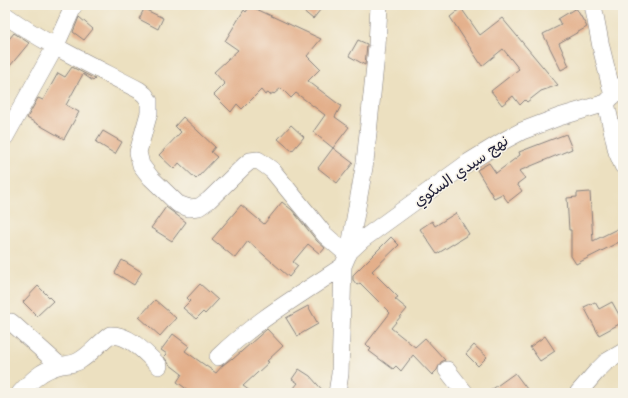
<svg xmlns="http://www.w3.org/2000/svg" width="628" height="398" font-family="'Comic Neue','Playpen Sans Arabic',sans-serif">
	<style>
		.building { fill: #e3af8a }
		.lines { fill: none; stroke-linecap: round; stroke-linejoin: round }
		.street-casing { stroke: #87817e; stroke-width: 18 }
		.street { stroke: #fff; stroke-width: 17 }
		.labels { text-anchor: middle; stroke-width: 3; stroke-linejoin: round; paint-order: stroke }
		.street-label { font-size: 15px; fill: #22223b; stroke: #f7f3e8 }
	</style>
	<rect width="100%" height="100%" fill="#f7f3e8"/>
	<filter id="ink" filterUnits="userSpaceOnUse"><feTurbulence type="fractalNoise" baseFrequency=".025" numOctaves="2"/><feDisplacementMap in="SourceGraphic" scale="8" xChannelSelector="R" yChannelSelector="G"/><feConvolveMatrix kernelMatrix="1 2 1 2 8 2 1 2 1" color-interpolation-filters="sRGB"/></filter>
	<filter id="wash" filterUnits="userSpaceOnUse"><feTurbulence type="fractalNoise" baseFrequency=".012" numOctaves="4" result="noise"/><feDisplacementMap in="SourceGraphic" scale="16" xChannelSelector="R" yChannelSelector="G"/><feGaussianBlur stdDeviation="0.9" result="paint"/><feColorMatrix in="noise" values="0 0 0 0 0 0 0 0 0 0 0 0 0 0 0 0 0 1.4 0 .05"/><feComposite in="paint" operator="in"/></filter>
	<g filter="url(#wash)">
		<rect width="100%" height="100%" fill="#ece0c0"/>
		<g id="blocks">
			<!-- building -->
			<path class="building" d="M296,5h28l-11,14z
				M250,6l71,33 -14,17 13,13 -12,12 33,25 -6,11 14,10 -16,21 -20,-16 12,-17 -29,-22 -5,5 -10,-10 -7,6 -1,-1 -3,2 -2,-2 -3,2 -4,-5 -19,19 -5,-5 -6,8 -17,-17 11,-11 -11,-12 24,-22 -13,-9 19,-31 2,2z
				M461,8l19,27 22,-17 56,67 -17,6 -14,11 -2,-2 -5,5 -7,-9 -11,9 -11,-14 28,-22 -16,-20 -21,17 -32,-49z
				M576,8l11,19 -28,16 10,23 -8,4 -18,-36 18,-9 -3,-6z
				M144,9l19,9 -5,11 -19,-10z
				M79,17l14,12 -9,11 -11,-8z
				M14,33l15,10 -24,29v-28z
				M358,40l9,4 -2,21 -16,-9z
				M72,67l23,12 -2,2 -10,-7 -17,31 13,7 -15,27 -37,-21 11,-20 5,2 15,-27 7,4z
				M183,117l32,30 -4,5 6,5 -21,22 -17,-16 -5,6 -15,-14 22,-23 -6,-6z
				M291,125l13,12 -12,14 -14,-12z
				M103,131l19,11 -7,12 -19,-12z
				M566,134l6,15 -53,22 6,7 -8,6 5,7 -14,11 -6,-8 -8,4 -17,-28 12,-7 7,10 24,-18 -1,-3z
				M333,148l20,15 -16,20 -19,-15z
				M590,192l3,49 30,-15v14l-47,24 -5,-8v-26h-2l-2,-32 10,-1v-4z
				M282,202l10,8 25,31 8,7 -5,6 -12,-10 -15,18 5,4 -9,11 -41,-36 -13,17 -23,-19 29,-34 23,19z
				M166,207l20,15 -14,19 -21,-13z
				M456,213l13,21 -32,20 -17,-25 12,-8 3,5z
				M391,237l8,8 -27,26 26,26 -3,2 12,10 -16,19 24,19 10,-9 20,22 -4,2 -4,8 -5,5 -19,-20 -12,16 -5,-5 -3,3 -24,-18 2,-2 -5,-5 24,-31 -30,-30 -3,2 -4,-5v-5z
				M122,260l20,12 -8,13 -19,-12z
				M200,284l18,16 -13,14 -2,-2 -7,7 -13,-11 7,-7 -3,-3z
				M38,286l15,15 -16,15 -14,-14z
				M155,300l21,18 -16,18 -21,-19z
				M595,302l4,7 13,-7 11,20 -24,13 -15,-28z
				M308,306l10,18 -21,12 -11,-18z
				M267,329l16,17 -16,15 2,1 -26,24 10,7h-61l-15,-11 5,-8 -13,-10 -5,-7 3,-3 -6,-4 12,-16 16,12 -4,5 31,22 7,-8 9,-7 1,1z
				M545,336l10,15 -15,10 -10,-14z
				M474,345l13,12 -9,9 -12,-12z
				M299,369l11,7 15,17h-35l8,-10 -6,-4z
				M515,373l15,20h-43z"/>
		</g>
	</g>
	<g filter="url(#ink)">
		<use href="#blocks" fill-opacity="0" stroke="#87817e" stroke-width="1"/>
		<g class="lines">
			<defs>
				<path id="street" d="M593,5l8,42 12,49
					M5,15c42,30 88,51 134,75l6,5 4,6v12l-11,39 3,13 10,13 27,26 11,4 10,-1 10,-7 35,-34 6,-5 8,-1 14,10 53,65 23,20
					M606,103l11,49 6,14
					M5,137l50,-90 19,-42
					M349,252l16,-90 12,-116 2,-41
					M11,322l48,43
					M218,357c37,-36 82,-62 125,-91
					M447,370l18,23
					M20,393c11,-12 22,-23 38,-27 7,-2 14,-1 21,-5 12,-7 20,-18 31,-26 20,-1 36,19 49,31
					M337,393l3,-19 3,-108 6,-14 14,-13 106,-77 36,-22 17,-9 37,-14 47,-14 17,-18
					M578,393l19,-22 9,-9 17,-10"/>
			</defs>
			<!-- street casing -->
			<use href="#street" class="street-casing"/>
			<!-- street -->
			<use href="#street" class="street"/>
		</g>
	</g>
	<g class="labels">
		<!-- street labels -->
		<g class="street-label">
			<text transform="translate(461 171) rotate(-35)" y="5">نهج سيدي السكوي</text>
		</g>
	</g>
	<!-- margin -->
	<rect width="628" height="398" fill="none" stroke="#f7f3e8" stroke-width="20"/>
</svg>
